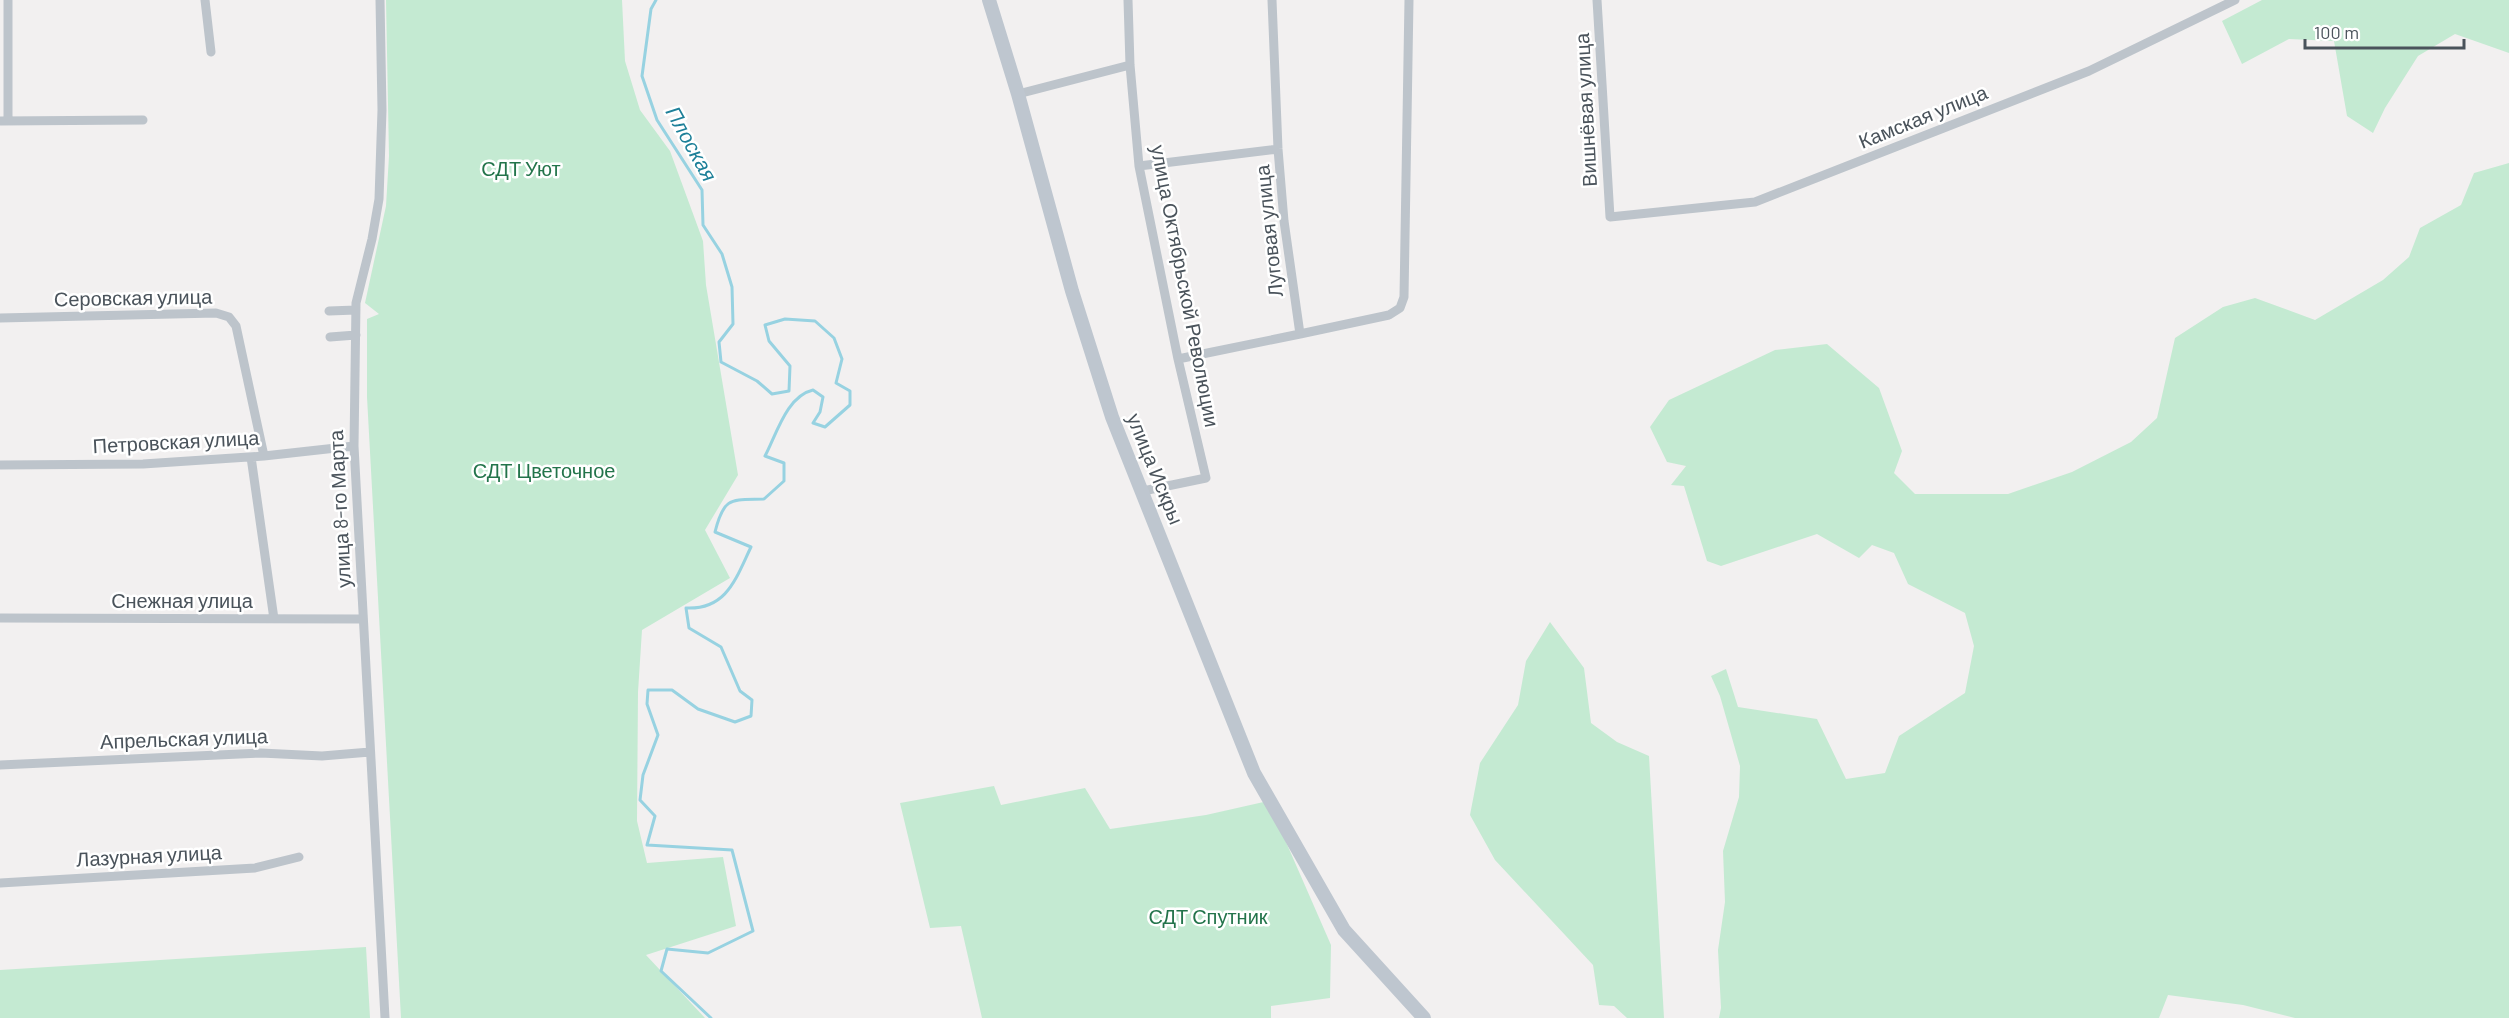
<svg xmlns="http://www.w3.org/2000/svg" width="2509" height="1018" font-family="Barlow,sans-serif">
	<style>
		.green { fill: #c4ead2 }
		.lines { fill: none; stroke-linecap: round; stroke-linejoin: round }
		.stream { stroke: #97d2e1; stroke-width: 3 }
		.minor { stroke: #bdc4cb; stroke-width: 9 }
		.secondary { stroke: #bec6cf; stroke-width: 14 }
		.labels { text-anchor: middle; stroke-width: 5; stroke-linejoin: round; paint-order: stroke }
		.street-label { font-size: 20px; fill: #4a535b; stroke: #fff }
		.park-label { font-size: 20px; fill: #23744b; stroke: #fff }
		.water-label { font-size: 21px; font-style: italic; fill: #1e8099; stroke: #fff }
	</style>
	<rect width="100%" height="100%" fill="#f2f0f0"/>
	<!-- green -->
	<path class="green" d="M386,0h236l3,61 15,49 30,41 33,90 3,44 32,190 -33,55 25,48 -88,52 -4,62 -1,129 10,42 76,-6 13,69 -90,29 59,63h-304l-34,-621v-78l12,-5 -14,-11 21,-97 3,-50z
		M2262,0h247v53l-54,-19 -37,22 -33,52 -12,25 -26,-17 -13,-75 -45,-2 -47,25 -20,-43z
		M2509,163v855h-214l-52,-13 -75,-10 -9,23h-440l2,-10 -3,-58 7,-48 -2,-51 16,-54 1,-31 -20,-70 -9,-20 15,-7 12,38 79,12 29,60 39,-6 14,-37 66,-43 9,-47 -9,-33 -57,-29 -14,-31 -22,-8 -13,13 -42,-24 -96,32 -14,-5 -23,-75 -13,-1 15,-19 -19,-4 -17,-35 19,-27 106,-50 52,-6 52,44 23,63 -8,22 21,21h93l64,-22 59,-30 26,-24 18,-80 48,-31 32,-9 60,22 68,-40 26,-23 11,-29 41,-23 13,-32z
		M1550,622l34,46 7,55 26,19 32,14 15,262h-37l-13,-12 -15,-1 -6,-40 -98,-105 -25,-45 10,-52 38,-58 8,-44z
		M994,786l7,19 84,-17 25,41 96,-14 62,-14 63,144 -1,53 -59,8v12h-289l-21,-92 -31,2 -30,-125z
		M366,947l4,71h-370v-48z"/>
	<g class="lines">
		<!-- stream -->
		<path class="stream" d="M656,0l-5,9 -9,67 15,44 45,70 1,35 19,29 10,33 1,37 -14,18 2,20 36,19 15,13 17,-3 1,-25 -21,-25 -4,-16 20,-6 30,2 19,17 8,21 -6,24 14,8v14l-25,22 -12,-4 7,-11 3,-15 -10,-7c-26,6 -36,43 -48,66l19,7v18l-20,18c-33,1 -40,-3 -49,33l36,15c-15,31 -24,63 -65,61l3,20 32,19 19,44 12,9 -1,16 -16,6 -37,-13 -26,-19h-24l-1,14 11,31 -15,40 -3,25 15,16 -8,29 85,5 21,81 -45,22 -41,-4 -6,22 50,47"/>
		<!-- minor -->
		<path class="minor" d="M8,0v121
			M205,0l6,52
			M380,0l2,110 -3,89 -7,40 -16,64 -2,143 31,572
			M1128,0l2,65 9,101 39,193 28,119 -63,13
			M1597,0l13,217 145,-15 334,-131 146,-71
			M1018,94l112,-29
			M0,121l143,-1
			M1139,166l139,-17
			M329,311l27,-1
			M0,318l216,-5 13,4 7,9 28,130
			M1300,334l89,-19 11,-7 4,-11 5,-297
			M330,337l26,-2
			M1178,359l122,-25 -16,-113 -6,-72 -6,-149
			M251,457l23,162
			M0,465l143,-1 121,-8 90,-10
			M0,618l363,1
			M0,765l261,-12 61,3 48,-4
			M0,883l255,-15 44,-11"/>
		<!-- secondary -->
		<path class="secondary" d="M989,0l29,94 54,197 40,126 142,356 90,157 80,88"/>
	</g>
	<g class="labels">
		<!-- street labels -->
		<g class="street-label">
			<text transform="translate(1586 110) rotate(-93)" y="7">Вишнёвая улица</text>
			<text transform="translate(1923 117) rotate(-22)" y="7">Камская улица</text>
			<text transform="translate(1269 231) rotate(-96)" y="7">Луговая улица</text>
			<text transform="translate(1185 286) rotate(79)" y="7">улица Октябрьской Революции</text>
			<text transform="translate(133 298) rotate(-1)" y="7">Серовская улица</text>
			<text transform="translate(176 442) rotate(-3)" y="7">Петровская улица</text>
			<text transform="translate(1155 469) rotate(68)" y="7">улица Искры</text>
			<text transform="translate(340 509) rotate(-93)" y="7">улица 8-го Марта</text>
			<text x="182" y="608">Снежная улица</text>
			<text transform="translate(184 739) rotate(-2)" y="7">Апрельская улица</text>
			<text transform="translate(149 856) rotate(-3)" y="7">Лазурная улица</text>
		</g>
		<!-- park labels -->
		<g class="park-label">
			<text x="521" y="176">СДТ Уют</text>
			<text x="544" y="478">СДТ Цветочное</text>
			<text x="1208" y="924">СДТ Спутник</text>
		</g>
		<!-- water labels -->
		<g class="water-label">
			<text transform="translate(691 144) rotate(61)" y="7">Плоская</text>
		</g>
	</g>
	<!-- scale -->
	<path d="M2305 39v9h159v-9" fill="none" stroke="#4a535b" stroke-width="3"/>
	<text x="2314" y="39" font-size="18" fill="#4a535b" stroke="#ffffff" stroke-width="4.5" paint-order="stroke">100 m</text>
</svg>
